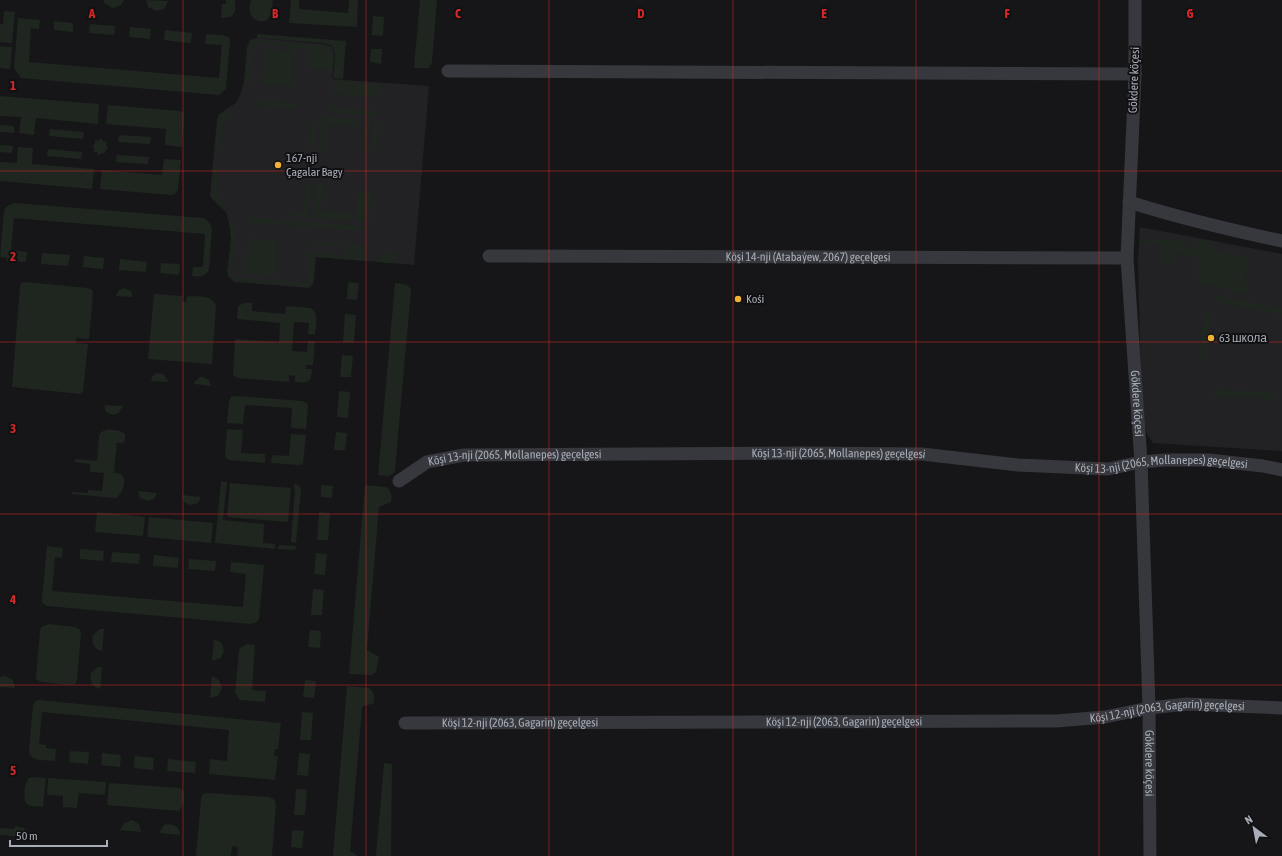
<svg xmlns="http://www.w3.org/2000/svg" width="1282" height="856" font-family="'Asap Condensed',sans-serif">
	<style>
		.built { fill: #222225 }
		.green { fill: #1e261f }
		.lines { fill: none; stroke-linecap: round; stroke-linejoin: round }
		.minor { stroke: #37383d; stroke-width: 13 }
		.grid { fill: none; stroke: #d62828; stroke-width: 1; stroke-opacity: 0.55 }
		.poi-dot { fill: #f2b134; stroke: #111113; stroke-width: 1.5 }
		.labels { text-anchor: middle; stroke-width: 4; stroke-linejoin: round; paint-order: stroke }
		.street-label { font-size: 12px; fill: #a8adb8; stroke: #111113 }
		.poi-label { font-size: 12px; fill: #a8adb8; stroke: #111113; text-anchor: start }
		.grid-label { font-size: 13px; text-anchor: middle; font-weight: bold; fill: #d62828; stroke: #111113; stroke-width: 4; stroke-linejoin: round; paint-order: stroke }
	</style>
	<rect width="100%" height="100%" fill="#161618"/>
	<!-- built -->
	<path class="built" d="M257,38l67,6 8,3 2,7 -2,25 97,7 -15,179 -98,-8 -2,23 -2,5 -3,3 -75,-6 -6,-6 -1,-4 4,-33 -1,-13 -4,-14 -15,-14 -1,-3 7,-76 2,-5 17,-11 5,-10 3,-13 3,-33 3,-7z
		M1140,227l142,27v197l-129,-8 -6,-9 -5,-19 -4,-154z"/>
	<!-- green -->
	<path class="green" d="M103,0h21l-3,5 -8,3 -8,-4z
		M146,0l22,1 -4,8 -8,2 -8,-4z
		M226,0h9v11l-4,6 -10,1 1,-14h4z
		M251,0h22c-1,5 0,12 -3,16 -4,9 -17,6 -20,-3 -1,-4 0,-9 1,-13z
		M291,0h8v9l49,4 1,-13h9l-1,27 -68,-4z
		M420,0h17l-5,62 -3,6h-15z
		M4,11l11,1 -3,31 -12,-1v-18h3z
		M373,16l11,1 -1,19 -11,-1z
		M18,18l22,2 -1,9 -8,-1 -2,34 190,16 3,-33 -17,-1 1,-10 16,1 7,2 1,5 -4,47 -7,6 -198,-17 -7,-10z
		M54,21l19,2v9l-19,-2z
		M90,24l25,2 -1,9 -25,-2z
		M130,27l21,2 -1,10 -21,-2z
		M165,30l27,3 -1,10 -27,-3z
		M257,34l89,7 -3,38 -10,-1 2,-24 -3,-8 -8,-3 -67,-5z
		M250,40h4l71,6c11,6 8,14 7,25l-24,-2 2,-20 -57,-5 -4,41h-4l4,-42z
		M0,46l12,1 -2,22 -10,-1z
		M265,48l29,3 -3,35 -29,-2z
		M371,49h11l-1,15 -11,-2z
		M334,80l48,4c-1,8 -4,11 -11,13l-39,-3z
		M0,96l99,8 -1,20 -62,-6 -2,17 -15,-2 2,-16 -21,-1z
		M260,100l36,4v5l-37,-3z
		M108,105l72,6 3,1 1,4 -2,31 -17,-2 1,-16 -60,-5z
		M330,107l41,3 3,1 4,5 -49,-4z
		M231,108l-9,16 -2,23 -1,3 -4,1 3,-32 2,-5z
		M322,115l38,4 -1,8 -30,-2 -2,25 -8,-1z
		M314,118h3l-3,31h-5l2,-23h2z
		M365,119h5l-3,31h-5z
		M374,120h4l-2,31 -5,-1z
		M0,125l14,1v7l-14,-1z
		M50,129l34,3 -1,7 -34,-3z
		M119,135l32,2 -1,7 -32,-2z
		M101,138l2,3 4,1 -1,3 2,3 -2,2 -1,3h-3l-3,2 -2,-3h-3v-4l-2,-2 3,-2v-4l3,1z
		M0,145l13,1 -1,7 -12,-1z
		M18,147l15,1 -1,16 62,5 -2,20 -92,-8v-19l17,1z
		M48,149l34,3 -1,7 -34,-3z
		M117,155l32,2 -1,7 -32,-2z
		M164,159l17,1 -3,29 -3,5 -4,1 -71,-6 2,-19 60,5z
		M214,163l4,4 -2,26 9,16 -1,1 -12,-12z
		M306,182l6,1 -3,35 -18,-2 1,-6 11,1z
		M316,183l8,1 -3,27 31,2v8l-40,-3z
		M358,190l14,1 -3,32 -14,-2z
		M14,203l189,15c6,3 8,6 9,12l-3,39c-4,8 -9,8 -17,7l1,-9h10l2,-33 -191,-16 -3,32 16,2 -1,10 -19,-1v-3l-7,-1 4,-46 2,-4z
		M228,216l8,16 -5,43 4,2 73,6 2,-30 36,3v-10l-35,-3v-3l49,5c7,4 7,9 6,16l-51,-4c-1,9 1,24 -7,30l-74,-6 -5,-5 -1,-4 3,-33z
		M249,217l37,3 -1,5 -36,-3z
		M291,220l18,2 -1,5 -18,-2z
		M312,222l56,5 -8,4 -48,-4z
		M248,238l30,2 -3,36 -30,-2z
		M1183,239l-1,7 13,2 3,-8 15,3 -1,7 37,7 -5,25 6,2 -2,11 -51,-13 3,-23 -27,-6 -4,13 -8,-3 1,-19 -20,-2v-2z
		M42,253l28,2 -2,11 -27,-2z
		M385,253l10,1 -1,9 -16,-1 2,-6z
		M84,256l20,2 -1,11 -20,-2z
		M120,259l27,3 -1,10 -27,-2z
		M161,263l19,1 -1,11 -19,-2z
		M25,282l63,6 4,2 1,3 -4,46 -13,-1v5l12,1 -5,48 -3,2 -68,-7 8,-101 1,-3z
		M348,282l11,1 -2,17 -10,-1z
		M395,283c7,1 13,0 16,7l-16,180 -1,3 -5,3 -11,-1z
		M125,288l6,3 2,6 -17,-1 3,-6z
		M154,294l29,2 -1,6h4l1,-6c10,1 25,-2 29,10l-4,58 -64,-5z
		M1215,295l67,13v7l-68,-14z
		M244,303h8v8l33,3 1,-8 25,2c8,6 5,17 4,26h-7l1,-11 -15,-1 -2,29 15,1 1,-11h7l-2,24h-7v4h6c-1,15 -4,14 -17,13v-6l-6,-1v7l-51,-4 -5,-3 2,-36 44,3 1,-19 -43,-4 1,-13z
		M345,314l11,1 -2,28 -11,-1z
		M1203,314l8,1 -4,46 -8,-1z
		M342,355l11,1 -2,21h-11z
		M156,373l7,1 4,5 1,3 -17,-1 1,-4z
		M200,377h3l6,3 2,6 -17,-2 1,-3z
		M1214,390l62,2 -1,7 -61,-3z
		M339,391l11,1 -2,26 -11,-1z
		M236,396l66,5 5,2 1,4 -2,22 -15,-1 1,-20 -47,-3 -2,19 -16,-1 2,-21 2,-5z
		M104,405l19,1 -4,7 -6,2 -7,-3z
		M108,429l12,2 5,3v7l-3,2h-5l-3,30c2,0 5,0 7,1 7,6 1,21 -5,24l-44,-4v-2l16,1v-3l14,1 2,-18 -14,-1v-8l-15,-2v-3l22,2 2,-25 2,-4z
		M227,429l16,1 -2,23 24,1v9l-36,-3 -3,-2 -1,-4z
		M336,432l11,1 -2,17h-11z
		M291,434l15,1 -3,29 -4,1 -28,-2 1,-8 17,1z
		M221,482h6l-4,38 41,4 -1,19 12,1v5l-60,-6z
		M230,483l61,5 -3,34 -61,-5z
		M294,484c5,1 6,1 7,6l-5,53 -5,-1 4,-53h-1z
		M321,485l12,1 -1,12 -11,-1z
		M365,485l21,2c6,4 6,9 5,15l-12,5 -12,143 12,7 -3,15 -5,3 -22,-1z
		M138,491l19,2 -3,6 -7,2 -7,-3z
		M182,495l19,2 -3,6 -8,2 -6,-3z
		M97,512l48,5 -2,19 -48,-4z
		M319,512l11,1 -2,27h-11z
		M149,517l64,6 -2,20 -64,-6z
		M279,545l17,1 -1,4 -17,-1z
		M47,546l16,2 -1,10 -7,-1 -3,34 191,16 3,-33 -16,-2 1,-10 33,3 -5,54 -2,3 -6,2 -204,-18 -5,-3v-4z
		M80,549l24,2 -1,10 -23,-2z
		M112,552l28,2 -1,10 -28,-2z
		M316,553l11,1 -2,21 -11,-1z
		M154,555l25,3 -1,10 -25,-2z
		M189,559l27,2 -1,10 -27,-2z
		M313,589l11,1 -2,25h-11z
		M49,624l26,3 4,2 2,3 -4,48 -2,4 -5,1 -29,-3 -4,-2 -1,-3 4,-46 1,-4z
		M100,629h4l-2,22c-8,-2 -11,-8 -9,-16z
		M310,630l11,1 -1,17 -12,-1z
		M214,639l8,4 2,8 -3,7 -9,3z
		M247,644l8,1 -3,45 14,1 -1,11 -25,-2 -5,-7 4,-42 1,-3z
		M98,667h4l-2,22c-8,-2 -11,-8 -9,-16z
		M5,676l8,4 2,8 -15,-1v-10z
		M212,676l7,4 3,8 -4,8 -8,2z
		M305,680l11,1 -2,17 -11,-1z
		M347,686l22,2c6,4 5,9 5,15l-12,4 -12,144 8,5h-25z
		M38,700l243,23 -3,26h-3l-1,7h4l-3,24 -66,-6 1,-15 17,2 2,-31 -187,-18 -3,32 7,1v3l10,1 -1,12c-9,-1 -24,1 -26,-9l4,-47 2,-4z
		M302,712l11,1 -2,27h-11z
		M70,751l19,1 -1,12 -19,-2z
		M102,753l19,2 -1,12 -19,-2z
		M299,753l11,1 -2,22 -11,-1z
		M135,756l19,2 -1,12 -19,-2z
		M168,759l28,3 -1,11 -28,-2z
		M384,763l8,1 -1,92h-15z
		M33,777l13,1 -3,29c-4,-1 -13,0 -16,-3 -5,-5 -2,-22 2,-26z
		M48,778l58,4 -1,13 -26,-2 -2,15 -14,-1v-11l-16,-1z
		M109,783l71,5 3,2c2,7 1,16 -4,21l-72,-6z
		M296,789l11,1 -2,25h-11z
		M208,793l61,4 6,3 1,6 -4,50h-35l1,-9 -6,-1 -1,10h-35l5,-57 2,-5z
		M132,820l7,4 2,8 -21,-2 4,-7z
		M166,824c8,0 14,3 14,11l-21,-2 4,-7z
		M15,826l9,2 2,4 -1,5 -25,-2v-7l15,1z
		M292,830l12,1 -2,17 -11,-1z"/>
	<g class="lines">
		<!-- minor -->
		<g class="minor">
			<path id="s1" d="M1135,0v74l-8,184 14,204 8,246 1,148"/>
			<path d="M448,71l687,3"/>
			<path d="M1129,202c51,16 101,28 153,39"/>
			<path id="s2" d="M489,256l638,2"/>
			<path id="s3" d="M399,481l28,-19 37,-7 339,-2 119,1 96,11 90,4 33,-7 24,-2h44l54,6 19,4"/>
			<path id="s4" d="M405,723l651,-2 49,-4 44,-9 38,-4 95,4"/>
		</g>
	</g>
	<!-- grid -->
	<path class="grid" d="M183,0v856M366,0v856M549,0v856M733,0v856M916,0v856M1099,0v856M0,171h1282M0,342h1282M0,514h1282M0,685h1282"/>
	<!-- markers -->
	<g class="poi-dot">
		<circle cx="278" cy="165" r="4"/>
		<circle cx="738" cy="299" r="4"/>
		<circle cx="1211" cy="338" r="4"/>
	</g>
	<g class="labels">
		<!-- street labels -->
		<g class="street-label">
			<text transform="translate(1134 80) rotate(-88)" y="4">Gökdere köçesi</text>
			<text dy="4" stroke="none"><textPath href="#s2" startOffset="319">Köşi 14-nji (Atabaýew, 2067) geçelgesi</textPath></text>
			<text dy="4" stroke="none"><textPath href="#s1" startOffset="404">Gökdere köçesi</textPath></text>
			<text dy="4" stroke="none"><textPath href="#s3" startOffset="446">Köşi 13-nji (2065, Mollanepes) geçelgesi</textPath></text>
			<text dy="4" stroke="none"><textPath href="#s3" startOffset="122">Köşi 13-nji (2065, Mollanepes) geçelgesi</textPath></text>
			<text dy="4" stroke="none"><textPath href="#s3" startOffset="770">Köşi 13-nji (2065, Mollanepes) geçelgesi</textPath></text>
			<text dy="4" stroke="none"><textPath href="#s4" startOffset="763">Köşi 12-nji (2063, Gagarin) geçelgesi</textPath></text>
			<text dy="4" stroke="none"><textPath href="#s4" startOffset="439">Köşi 12-nji (2063, Gagarin) geçelgesi</textPath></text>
			<text dy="4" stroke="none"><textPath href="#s4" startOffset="115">Köşi 12-nji (2063, Gagarin) geçelgesi</textPath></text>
			<text dy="4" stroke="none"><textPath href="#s1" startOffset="764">Gökdere köçesi</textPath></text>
		</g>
		<!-- poi labels -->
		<g class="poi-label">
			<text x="286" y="162">167-nji<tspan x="286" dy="14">Çagalar Bagy</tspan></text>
			<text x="746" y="303">Kośi</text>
			<text x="1219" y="342">63 школа</text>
		</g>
	</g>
	<g class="grid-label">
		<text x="92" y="18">A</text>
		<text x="275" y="18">B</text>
		<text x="458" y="18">C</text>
		<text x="641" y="18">D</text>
		<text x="824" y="18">E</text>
		<text x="1007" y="18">F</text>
		<text x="1190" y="18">G</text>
		<text x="13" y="90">1</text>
		<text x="13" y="261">2</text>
		<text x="13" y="433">3</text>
		<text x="13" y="604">4</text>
		<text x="13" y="775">5</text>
	</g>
	<!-- north arrow -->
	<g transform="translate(1254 828) rotate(328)" stroke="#111113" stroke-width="3" paint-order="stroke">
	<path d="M0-3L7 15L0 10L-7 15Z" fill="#a8adb8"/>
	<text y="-6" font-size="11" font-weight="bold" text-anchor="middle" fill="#a8adb8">N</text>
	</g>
	<!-- scale -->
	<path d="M10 840v6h97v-6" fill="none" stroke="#a8adb8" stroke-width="2"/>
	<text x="16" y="840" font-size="12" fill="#a8adb8" stroke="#111113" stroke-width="3" paint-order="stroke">50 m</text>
</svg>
